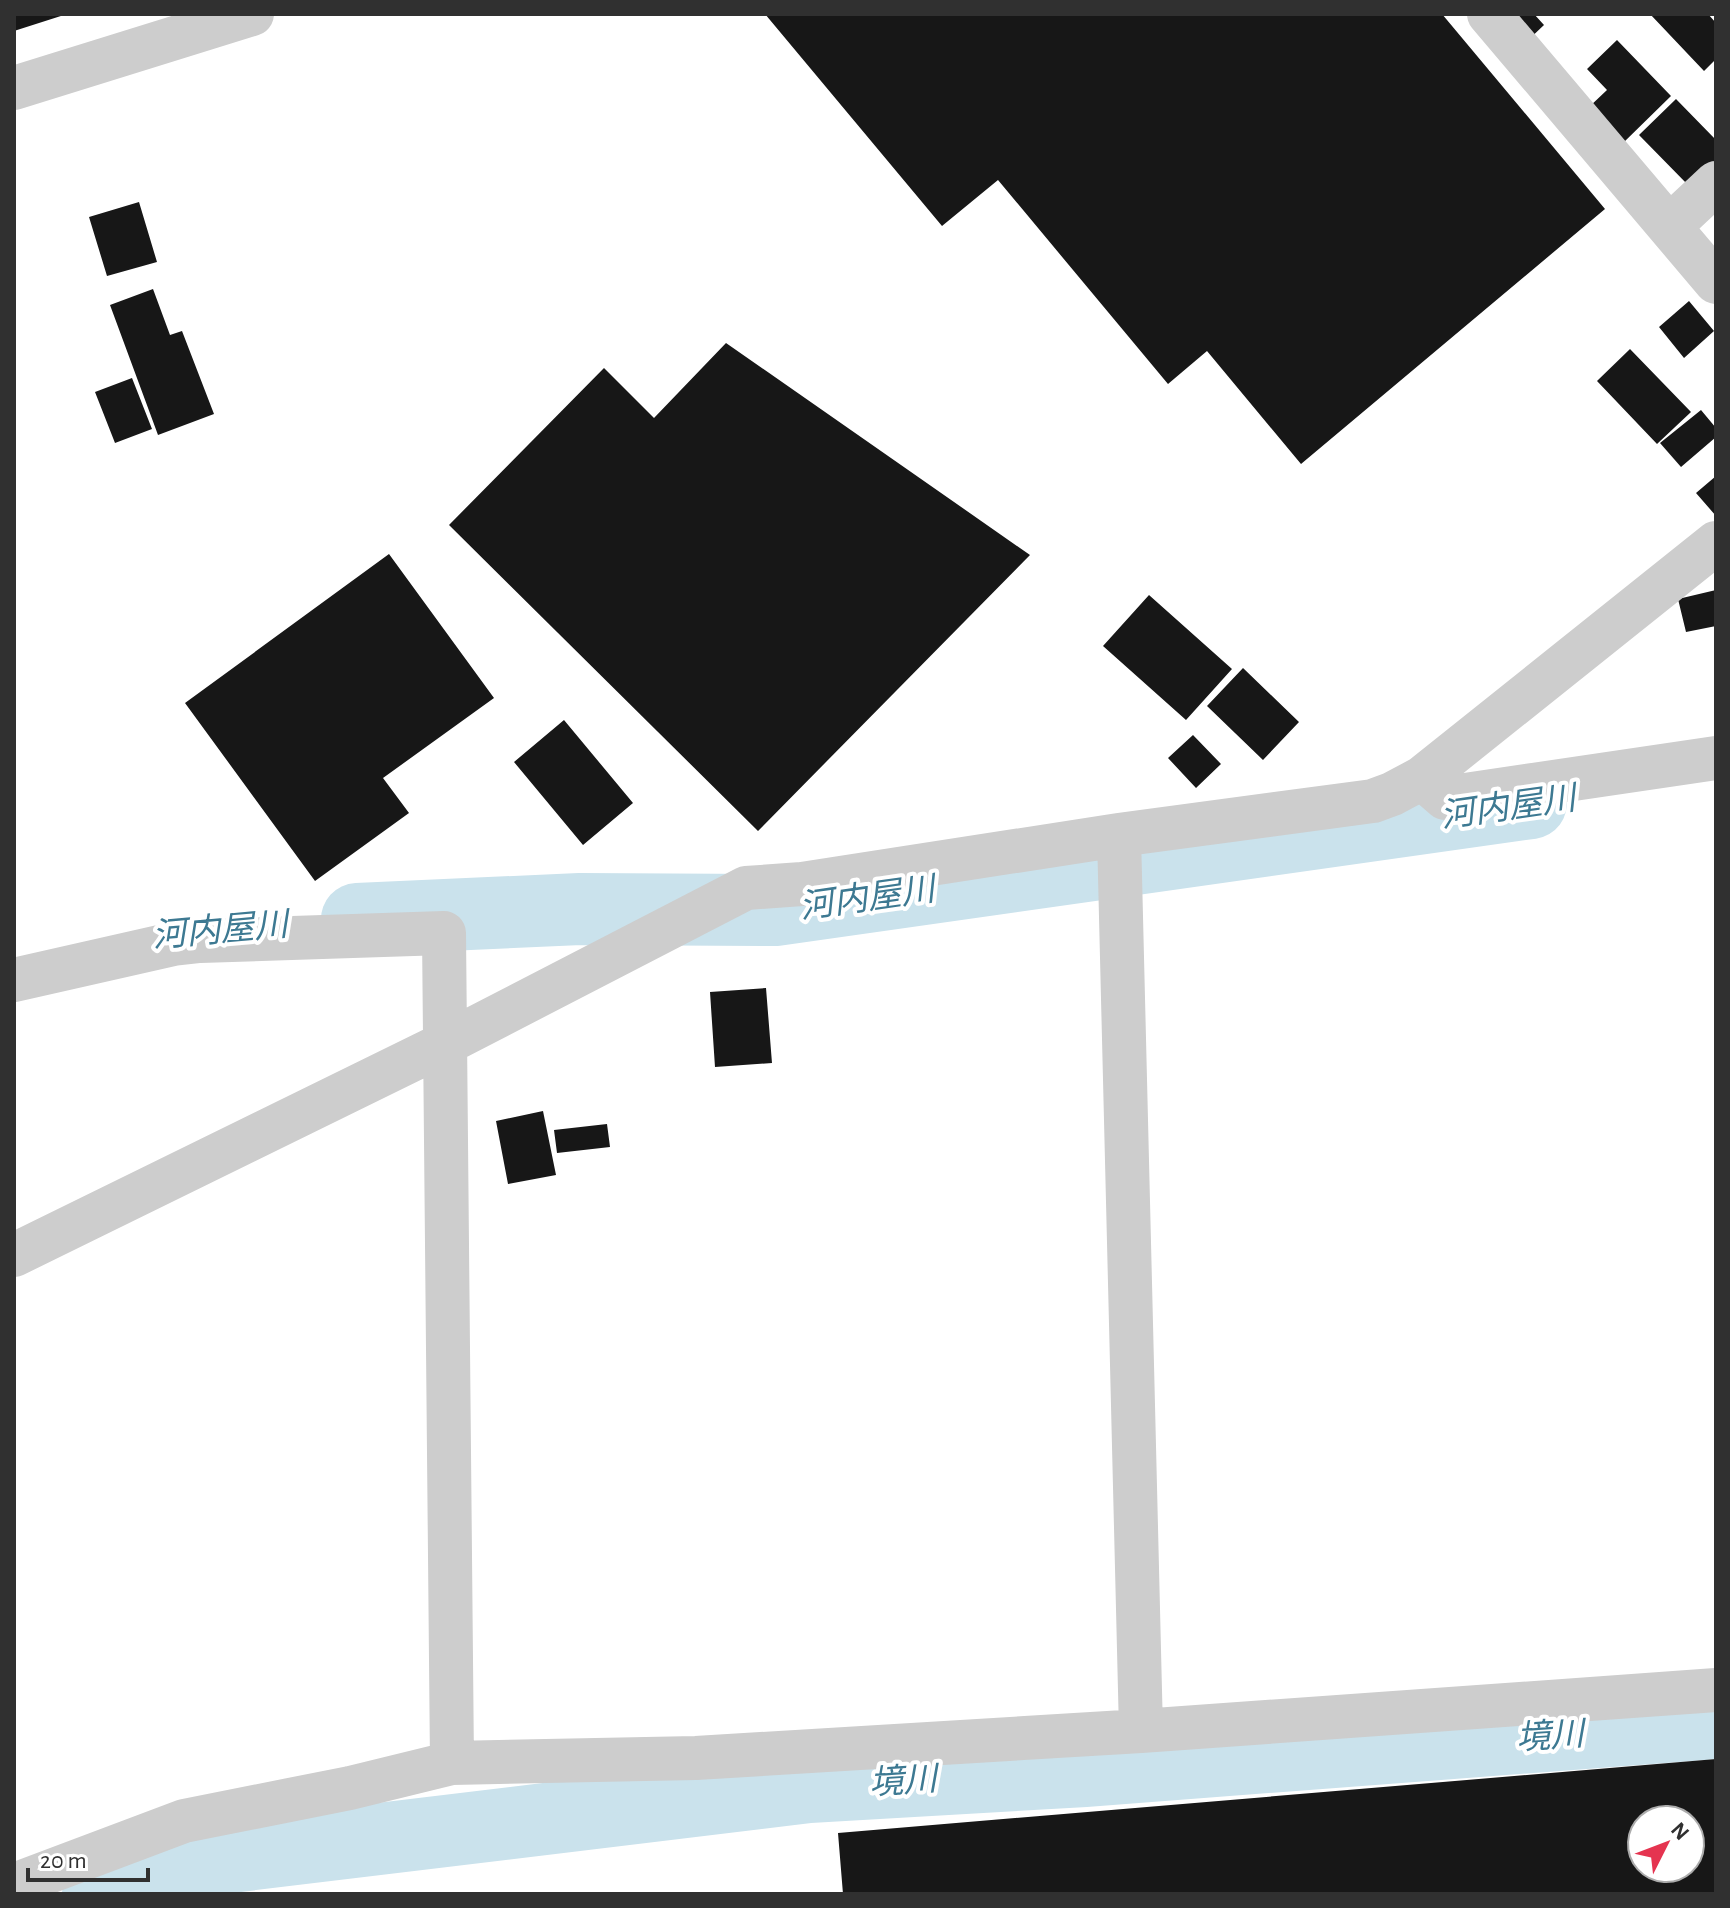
<svg xmlns="http://www.w3.org/2000/svg" width="1730" height="1908" font-family="'Alegreya Sans','Noto Sans JP',sans-serif">
	<style>
		.lines { fill: none; stroke-linecap: round; stroke-linejoin: round }
		.river { stroke: #cae2ec; stroke-width: 72 }
		.building { fill: #171717; fill-rule: evenodd }
		.minor { stroke: #cdcdcd; stroke-width: 44 }
		.labels { text-anchor: middle; stroke-width: 8; stroke-linejoin: round; paint-order: stroke }
		.water-label { font-size: 34px; font-style: italic; fill: #3d7992; stroke: #fff }
	</style>
	<rect width="100%" height="100%" fill="#fff"/>
	<g class="lines">
		<!-- river -->
		<path class="river" d="M357,919l223,-10 195,1 756,-107
			M98,1894l99,-33 612,-74 276,-16 631,-48"/>
	</g>
	<!-- building -->
	<path class="building" d="M14,14h50v1l-50,16z
		M765,14h677l163,195 -304,255 -94,-113 -39,33 -170,-204 -56,46z
		M1504,14h30l10,11 -20,19z
		M1650,14h58l8,9v36l-12,12z
		M1617,40l54,56 -49,48 -34,-36 19,-18 -20,-21z
		M1676,99l40,41v20l-27,26 -50,-51z
		M139,202l18,60 -50,14 -18,-59z
		M153,289l17,46 12,-4 32,83 -56,21 -48,-130z
		M1689,301l25,30 -30,27 -25,-31z
		M726,343l304,212 -272,276 -309,-306 155,-157 50,50z
		M1630,349l61,63 -34,32 -60,-63z
		M132,378l20,51 -37,14 -20,-51z
		M1701,410l15,18v9l-35,30 -21,-24z
		M1716,476v40l-20,-23z
		M389,554l105,144 -111,80 26,35 -94,68 -130,-178z
		M1716,590v36l-30,6 -8,-33z
		M1149,595l83,74 -46,51 -83,-74z
		M1243,668l56,54 -36,38 -56,-54z
		M564,720l69,83 -50,42 -69,-83z
		M1193,735l28,29 -25,24 -28,-30z
		M766,988l6,75 -57,4 -5,-75z
		M543,1111l13,64 -48,9 -12,-63z
		M607,1124l3,23 -53,6 -3,-23z
		M1716,1759v135h-873l-5,-61zM1642,1820h48v48h-48z"/>
	<g class="lines">
		<!-- minor -->
		<path class="minor" d="M1489,14l227,268
			M14,88l238,-74
			M1670,226l46,-43
			M1422,778l23,20 271,-40
			M1119,835l22,896
			M14,980l159,-36 27,-3 244,-8 8,830
			M14,1255l430,-211 302,-156 56,-4 317,-49 254,-34 19,-7 30,-16 294,-235
			M14,1885l170,-64 166,-33 102,-25 244,-5 445,-27 575,-41"/>
	</g>
	<g class="labels">
		<!-- water labels -->
		<g class="water-label">
			<text transform="translate(1508 806) rotate(-8)" y="12">河内屋川</text>
			<text transform="translate(867 897) rotate(-8)" y="12">河内屋川</text>
			<text transform="translate(220 929) rotate(-5)" y="12">河内屋川</text>
			<text transform="translate(1550 1735) rotate(-4)" y="12">境川</text>
			<text transform="translate(903 1780) rotate(-4)" y="12">境川</text>
		</g>
	</g>
	<!-- border -->
	<rect width="1730" height="1908" fill="none" stroke="#303030" stroke-width="32"/>
	<!-- north arrow -->
	<g transform="translate(1666 1844) rotate(48)"><circle r="38" fill="#ffffff" stroke="#acacac" stroke-width="2"/>
	<path d="M0-6L14 30L0 20L-14 30Z" fill="#e53450"/>
	<text y="-12" font-size="22" font-weight="bold" text-anchor="middle" fill="#303030">N</text>
	</g>
	<!-- scale -->
	<path d="M28 1868v12h120v-12" fill="none" stroke="#303030" stroke-width="4"/>
	<text x="40" y="1868" font-size="24" fill="#303030" stroke="#ffffff" stroke-width="6" paint-order="stroke">20 m</text>
</svg>
